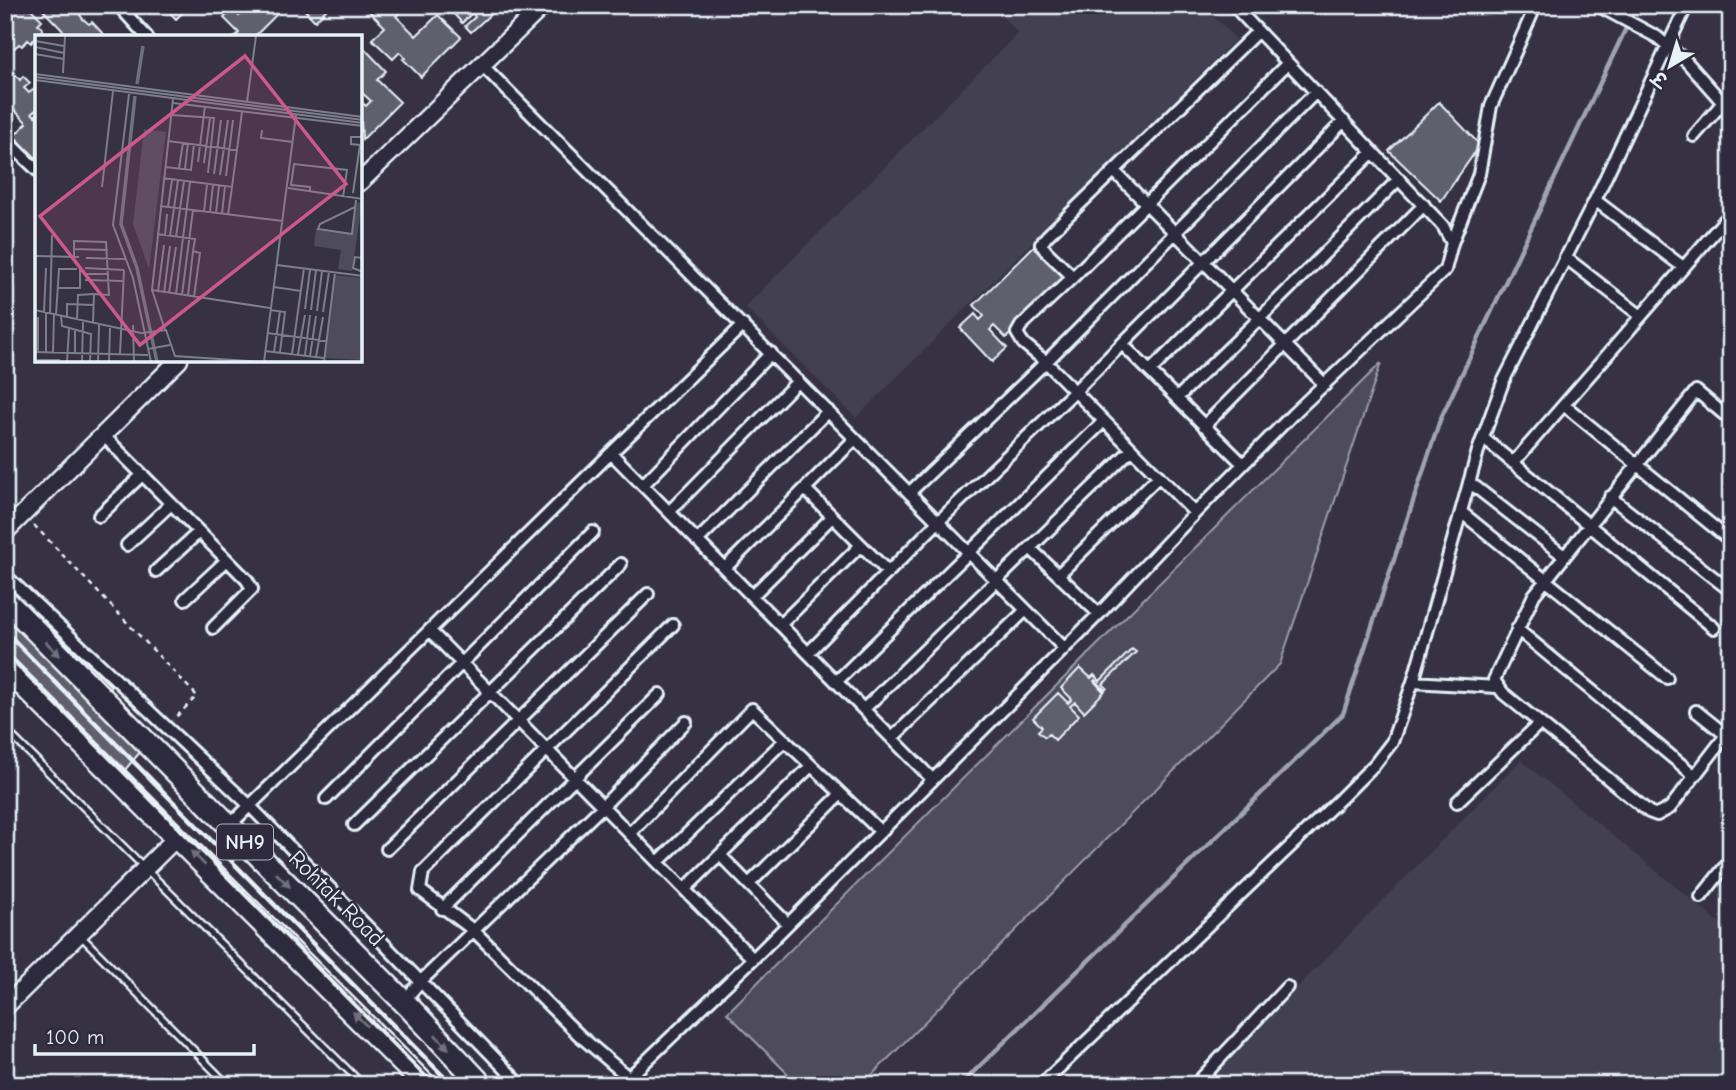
<svg xmlns="http://www.w3.org/2000/svg" width="1736" height="1090" font-family="'Comic Neue','Playpen Sans Deva',sans-serif">
	<style>
		.built { fill: #433f51 }
		.green { fill: #4d4b5c; stroke: #9a9eaa; stroke-width: 2 }
		.lines { fill: none; stroke-linecap: round; stroke-linejoin: round }
		.stream { stroke: #a0a4af; stroke-width: 4.5 }
		.building { fill: #605e6e; stroke: #e8f1f8; stroke-width: 2 }
		.lane-casing { stroke: #e8f1f8; stroke-width: 10 }
		.street-casing { stroke: #e8f1f8; stroke-width: 16 }
		.secondary-casing { stroke: #e8f1f8; stroke-width: 21 }
		.highway-casing { stroke: #e8f1f8; stroke-width: 26 }
		.path { stroke: #e8f1f8; stroke-width: 2.5; stroke-dasharray: 5 5; stroke-linecap: butt }
		.lane { stroke: #2f2a3d; stroke-width: 5 }
		.street { stroke: #2f2a3d; stroke-width: 10 }
		.secondary { stroke: #2f2a3d; stroke-width: 16 }
		.highway { stroke: #2f2a3d; stroke-width: 21 }
		.rail { stroke: #e8f1f8; stroke-width: 4.5 }
		.oneway { fill: #70707e }
		.labels { text-anchor: middle; stroke-width: 5; stroke-linejoin: round; paint-order: stroke }
		.shield { fill: #2f2a3d; stroke: #b0b5c0; stroke-width: 2 }
		.shield-label { font-size: 21px; font-weight: bold; fill: #e8f1f8 }
		.street-label { font-size: 23px; fill: #e8f1f8; stroke: #2f2a3d }
		.inset-river { fill: none; stroke: #70717f; stroke-width: 3.5 }
		.inset-road { fill: none; stroke: #7d7e8c; stroke-width: 2 }
		.view { fill: #cd598a; fill-opacity: 0.15; stroke: #cd598a; stroke-width: 3.5 }
		.inset-edge { fill: none; stroke: #e8f1f8; stroke-width: 3.5 }
	</style>
	<rect width="100%" height="100%" fill="#363244"/>
	<filter id="ink" filterUnits="userSpaceOnUse"><feTurbulence type="fractalNoise" baseFrequency=".0143" numOctaves="2"/><feDisplacementMap in="SourceGraphic" scale="14" xChannelSelector="R" yChannelSelector="G"/><feConvolveMatrix kernelMatrix="1 2 1 2 8 2 1 2 1" color-interpolation-filters="sRGB"/></filter>
	<g filter="url(#ink)">
		<!-- built -->
		<path class="built" d="M992,5h211l33,34 -380,379 -111,-111 273,-274z
			M1521,760l210,172v153h-530z"/>
		<!-- green -->
		<path class="green" d="M1381,363l-101,301 -418,421h-63l-72,-72z"/>
		<g class="lines">
			<!-- stream -->
			<path class="stream" d="M960,1085l383,-371 97,-294 197,-415"/>
		</g>
		<!-- building -->
		<path class="building" d="M21,5h6l15,15 -4,4 5,5 -12,14 -3,-3 -6,6 -3,-2 -8,7 2,2 -7,6 4,3 -5,5v-46z
			M38,5h37l-4,5 1,1 3,-3 8,11 6,5 3,-2 14,15h-37z
			M163,5h26v1l-13,13z
			M238,5h42l3,3 -29,29h-19l4,-4 -15,-15 9,-9 6,7 5,-5z
			M300,5h22l4,5 -11,11z
			M367,5h40l-11,11 20,20 22,-21 23,22 -40,40 -18,-18 2,-1 -5,-6 -7,7 -21,-20 13,-12 -20,-20z
			M462,5h27l5,6 -23,21 -6,-6 10,-9 -3,-4 -10,10 -9,-10z
			M365,49l21,22 -9,9 23,22 -38,38 -2,-39 6,5 5,-5 -11,-10v-37z
			M16,75l4,5 3,-4 7,7 -6,5 5,5 8,-6v22l-5,4 3,3 2,-2v45l-23,-23 13,-13 -22,-23v-14l2,2 5,-4 -3,-3z
			M1439,102l41,43 -39,56 -52,-50z
			M1035,245l32,33 -61,60 -12,-12 -4,4 17,18 -15,14 -32,-34 15,-14 5,6 4,-4 -10,-11z
			M5,583l106,103 -15,15 46,49 -18,21 -49,-50 -14,13 -56,-56z
			M1132,649l4,3 -33,32 4,4 -2,2 -10,-10 -1,1 10,11 -20,20 -9,-10 -5,4 9,9 -24,25 -6,-6 -4,3 -7,-6 4,-4 -9,-9 25,-25 10,10 4,-4 -11,-11 19,-20 11,10 3,-3 6,6z"/>
		<g class="lines">
			<defs>
				<path id="lane" d="M5,729l358,356
					M81,936l147,149"/>
				<path id="street" d="M118,5l29,32
					M1597,5l60,32 29,24 45,51
					M483,66l581,582
					M1694,136l37,-43
					M5,139l32,31
					M1115,172l210,213
					M1595,200l88,67
					M1452,243l27,-69 12,-68 45,-101
					M1565,257l76,59
					M1073,277l215,-214
					M1122,344l121,120
					M1150,371l223,-219
					M1177,398l82,-79 140,-140
					M1564,405l167,136
					M1204,426l220,-221
					M104,436l143,144 5,9 -39,39
					M1483,438l231,190
					M611,453l132,-128
					M1513,463l218,-250
					M1469,482l95,74
					M643,485l128,-132
					M805,489l83,83
					M909,493l137,-131 270,-270
					M1610,497l121,94
					M669,512l129,-131
					M1461,512l206,166
					M1195,513l-149,-151 -23,-19 -6,-10 4,-7 52,-49 -27,-26 -5,-7 6,-8 211,-205
					M99,516l43,-41
					M697,541l131,-130
					M127,545l44,-41
					M1031,549l68,65
					M725,568l130,-129
					M156,571l43,-39
					M5,575l244,230 272,280
					M1058,575l101,-99
					M752,596l80,-79
					M185,599l42,-39
					M780,625l81,-80
					M1517,629l178,147
					M430,631l323,328
					M808,653l130,-131 137,-131 269,-270
					M836,682l268,-261
					M1413,682l84,5
					M864,709l268,-260
					M1696,711l35,28
					M1726,735l-56,73 -13,7 -8,-3 -146,-119 -9,-13 40,-85 162,-204 35,29
					M892,738l134,-128
					M326,799l267,-267
					M1457,802l83,-79
					M354,825l267,-261
					M229,826l382,-373 321,326
					M630,833l122,-124 128,122
					M387,849l261,-255
					M720,855l68,69
					M658,862l127,-122
					M749,884l92,-90
					M685,889l126,-123
					M1701,897l30,-38
					M442,909l218,-215
					M403,1002l17,-20 183,-176 83,-84
					M628,1077l-49,-42 -106,-105 -53,-40 3,-18 250,-247
					M621,1085l132,-126 346,-345 96,-101 98,-99 152,-144 7,-27 -9,-17 -210,-221
					M1041,1085l299,-286 35,-35 17,-22 21,-60 65,-231 25,-69 92,-182 92,-195
					M1195,1085l92,-98"/>
				<path id="secondary" d="M360,182l184,-177
					M5,532l174,-172
					M5,1007l172,-170"/>
				<path id="highway" d="M5,600l404,407 73,78
					M5,667l420,418"/>
			</defs>
			<!-- lane casing -->
			<use href="#lane" class="lane-casing"/>
			<!-- street casing -->
			<use href="#street" class="street-casing"/>
			<!-- secondary casing -->
			<use href="#secondary" class="secondary-casing"/>
			<!-- highway casing -->
			<use href="#highway" class="highway-casing"/>
			<!-- path -->
			<path class="path" d="M34,525l163,171 -24,24"/>
			<!-- lane -->
			<use href="#lane" class="lane"/>
			<!-- street -->
			<use href="#street" class="street"/>
			<!-- secondary -->
			<use href="#secondary" class="secondary"/>
			<!-- highway -->
			<use href="#highway" class="highway"/>
			<!-- rail -->
			<path class="rail" d="M5,631l447,454
				M5,652l429,433"/>
		</g>
		<!-- one-way arrows -->
		<defs><path id="oneway-solid" d="M-6-.8H1V-3.2L6.5 0L1 3.2V.8H-6Z" transform="scale(1.75)"/></defs>
		<g class="oneway">
			<use href="#oneway-solid" transform="translate(53 649) rotate(45)"/>
			<use href="#oneway-solid" transform="translate(198 858) rotate(-135)"/>
			<use href="#oneway-solid" transform="translate(283 880) rotate(45)"/>
			<use href="#oneway-solid" transform="translate(360 1019) rotate(-135)"/>
			<use href="#oneway-solid" transform="translate(442 1042) rotate(47)"/>
		</g>
	</g>
	<g class="labels">
		<!-- shield labels -->
		<rect class="shield" x="217" y="824.5" width="56" height="35" rx="5"/>
		<g class="shield-label">
			<text x="245" y="849">NH9</text>
		</g>
		<!-- street labels -->
		<g class="street-label">
			<text transform="translate(337 898) rotate(45)" y="8">Rohtak Road</text>
		</g>
	</g>
	<!-- overview -->
	<g transform="translate(35 35)">
		<rect width="327" height="327" fill="#363244"/>
		<path d="M109,94l22,3 -17,137 -16,-45zM320,167l7,1 -10,68 -14,-2 3,-19 -27,-4 2,-18 35,5zM300,240l27,3v82l-38,-2z" fill="#4d4b5c"/>
		<path class="inset-river" d="M102,49l6,-38M100,61l-14,128 16,44 20,94"/>
		<path class="inset-road" d="M0,6l29,5M0,12l29,6M0,19l29,5M28,38l2,-37M0,39l328,43M0,42l328,43M0,45l328,43M94,59l-16,131 20,53 18,84M138,64l-21,191 118,18M212,67l9,-66M138,68l190,23M137,80l42,3 -6,55M227,95l-1,8 32,4M133,106l69,9M325,110l-9,-1v-7h12M163,127l7,-56M169,128l6,-45M130,132l26,3 3,-26M144,133l4,-25M150,134l3,-26M179,139l7,-54M185,140l8,-55M191,141l7,-56M128,143l69,9 10,-75M67,152l11,-96M253,153l75,11M275,156v-4l-19,-2 3,-21 53,6 -4,27M318,158l7,-48M125,171l123,15M133,172l4,-27M320,172l-35,17 -2,5 34,5 4,-34M169,177l3,-28M175,177l3,-27M181,178l3,-27M187,179l3,-28M193,180l4,-28M122,199l38,5 -2,12 7,2 -6,44M130,200l2,-21M135,201l8,-56M141,202l8,-56M39,214l34,1M0,221l44,1M39,222v-16l32,1 3,53 -15,-1 -1,29M51,223l40,1M328,223l-8,-1 -2,11 10,4M242,230l86,11M50,233l39,2M50,239h24M50,245l38,1M239,252l27,4M23,253h22v-21M117,255l13,40M123,257l6,-47M129,258l6,-47M134,258l7,-46M141,259l14,-112M147,260l11,-85M153,261l5,-45M270,274l5,-39M0,275l106,23 25,-3 9,26 88,6M235,275l15,2 -5,40M276,275l5,-40M282,276l5,-40M9,277l2,-44M288,277l6,-40M15,279l2,-79M21,280l3,-46h18M26,281l1,10 29,8 -1,28M32,283v-14l26,1M42,285l1,-25 16,-1M98,290l1,37M232,298l59,8M113,314l22,-4M230,316l59,7M0,317l113,3M3,317v-35M239,317l6,-41M11,318v-40M18,318l1,-38M40,318v-22M85,319l4,-84M257,319l12,-86M263,319l7,-39M270,320l5,-40M275,321l6,-40M281,322l7,-40M0,325h25M32,327l2,-33M47,327l1,-40M63,327l1,-37M74,327l1,-34M229,327l32,-247M231,327h34M289,327l11,-90"/>
		<path class="view" d="M210,21l101,128 -206,161 -100,-129z"/>
		<rect width="327" height="327" class="inset-edge"/>
	</g>
	<!-- margin -->
	<rect width="1736" height="1090" fill="none" stroke="#2f2a3d" stroke-width="28"/>
	<rect x="14" y="14" width="1708" height="1062" fill="none" stroke="#e8f1f8" stroke-width="2.5" filter="url(#ink)"/>
	<!-- north arrow -->
	<g transform="translate(1670 66) rotate(218)" stroke="#2f2a3d" stroke-width="5" paint-order="stroke">
	<path d="M0-5L12 26L0 18L-12 26Z" fill="#e8f1f8"/>
	<text y="-10" font-size="19" font-weight="bold" text-anchor="middle" fill="#e8f1f8">उ</text>
	</g>
	<!-- scale -->
	<path d="M35 1044v10h219v-10" fill="none" stroke="#e8f1f8" stroke-width="3.5"/>
	<text x="46" y="1044" font-size="21" fill="#e8f1f8" stroke="#2f2a3d" stroke-width="5" paint-order="stroke">100 m</text>
</svg>
